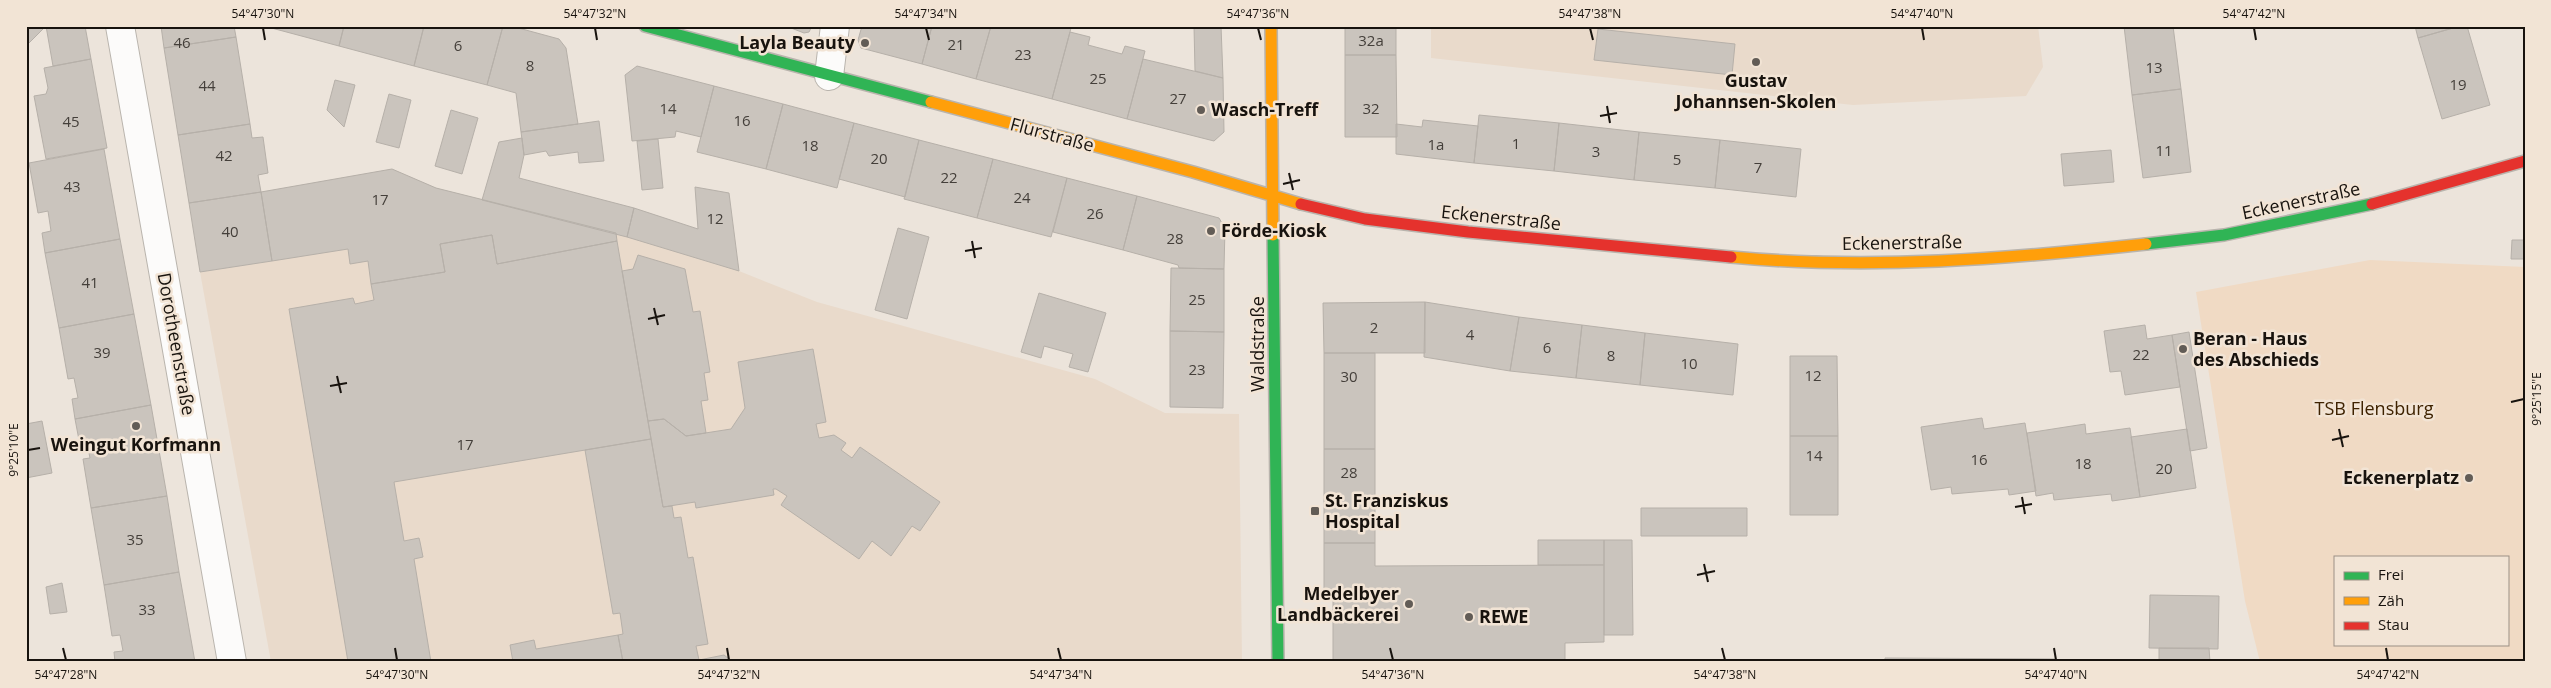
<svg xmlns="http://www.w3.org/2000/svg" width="2551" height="688" font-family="'Open Sans',sans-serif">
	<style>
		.built { fill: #e9dacb }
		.green { fill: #f0dac4; fill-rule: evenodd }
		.building { fill: #cac4bd; stroke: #b6b0a9 }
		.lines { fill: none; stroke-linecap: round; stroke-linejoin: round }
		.street-casing { stroke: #b9b4ad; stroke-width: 30 }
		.fast-casing { stroke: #b9b4ad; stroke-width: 14 }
		.slow-casing { stroke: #b9b4ad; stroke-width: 14 }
		.jam-casing { stroke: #b9b4ad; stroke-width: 14 }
		.street { stroke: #fcfbfa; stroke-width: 28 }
		.fast { stroke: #30b455; stroke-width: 11 }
		.slow { stroke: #ff9f0a; stroke-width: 11 }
		.jam { stroke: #e5322d; stroke-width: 11 }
		.ticks { fill: none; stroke: #18130e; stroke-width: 2 }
		.poi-dot { fill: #625c56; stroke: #f2e4d5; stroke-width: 2 }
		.labels { text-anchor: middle; stroke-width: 5; stroke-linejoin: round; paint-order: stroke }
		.number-label { font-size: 15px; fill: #443f3a }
		.poi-label { font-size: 18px; font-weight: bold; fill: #18130e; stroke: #f2e4d5; text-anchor: start }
		.street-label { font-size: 18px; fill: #18130e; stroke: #f2e4d5 }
		.park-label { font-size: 18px; fill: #3e2200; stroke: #f2e4d5 }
		.neatline { fill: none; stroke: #18130e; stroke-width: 2 }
		.ticks-label { font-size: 12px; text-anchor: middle; fill: #18130e }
	</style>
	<rect width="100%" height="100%" fill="#ece4db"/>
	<!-- built -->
	<path class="built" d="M1431,26h607l5,41 -17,29 -173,9 -422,-47z
		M392,169l44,19 180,45 123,38 78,31 278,77 70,34 74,1 3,248h-971l-71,-390 72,-11 -11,-69z"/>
	<!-- green -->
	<path class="green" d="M2370,260l155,7v395h-265l-15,-61 -49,-309zM2335,557h172v87h-172z"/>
	<!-- building -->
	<path class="building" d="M26,26h20l-20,20z
		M46,26h39l6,33 -38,7z
		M161,26h73l2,11 -72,11z
		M264,26h80l-5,20z
		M344,26h80l-10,40 -75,-20z
		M424,26h79l-16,59 -73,-19z
		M503,26h8l48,13 7,9 12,76 -57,8 -5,-39 -29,-8z
		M786,26h26l-3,6 -5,1z
		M862,26h70l-10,38 -61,-16 -3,-8z
		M932,26h59l-15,53 -54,-15z
		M991,26l80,2 -19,71 -76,-20z
		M1194,26h27l2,52 -28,-7z
		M1345,26h51v29h-51z
		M2124,26h49l8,63 -49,6z
		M2415,26h45l-42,12z
		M2460,26h7l23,79 -48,14 -24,-81z
		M1598,29l137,15 -3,31 -138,-15z
		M1070,32l20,5 -2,8 34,9 3,-8 20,5 -18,68 -75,-20z
		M236,37l14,87 -72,11 -14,-87z
		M1345,55h51l1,82h-52z
		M91,59l16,89 -61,11 -12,-63 12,-2 2,-6 -4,-20z
		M1143,59l80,19 1,54 -10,9 -87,-22z
		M637,66l77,20 -13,51 -25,-6 -1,6 -43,4 -7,-66z
		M335,80l20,5 -11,42 -17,-17z
		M714,86l69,18 -17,65 -69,-17z
		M2181,89l10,83 -48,6 -11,-83z
		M389,94l22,6 -12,48 -23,-6z
		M783,104l71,19 -17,65 -71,-19z
		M451,110l27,8 -16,56 -27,-8z
		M1479,115l80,8 -5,48 -80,-8z
		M1423,120l55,6 -4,37 -78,-9v-30l26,3z
		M599,121l5,40 -25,2 -1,-11 -29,4 -3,-5 -22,4 -3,-23z
		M854,123l65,17 -14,57 -66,-18z
		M1559,123l80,9 -5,48 -80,-9z
		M250,124l2,14 11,-1 5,36 -10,2 3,17 -72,11 -11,-68z
		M1639,132l81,8 -5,48 -81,-8z
		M522,138l2,17 -5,23 115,30 -7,29 -145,-37 17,-58z
		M658,139l5,49 -21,2 -5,-49z
		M919,140l74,19 -16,59 -73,-19z
		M1720,140l81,9 -5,48 -81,-9z
		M104,149l16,90 -75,14 -3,-20 9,-2 -3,-20 -10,2 -9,-50z
		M2111,150l3,32 -50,4 -3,-32z
		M993,159l74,19 -16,59 -74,-19z
		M392,169l44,19 180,45 1,8 -120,23 -5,-29 -52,9 5,28 -74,12 -3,-23 -18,3 -2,-15 -76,12 -11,-69z
		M1067,178l70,18 -14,54 -70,-18z
		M695,187l34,6 10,78 -112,-34 7,-29 64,21z
		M261,192l11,69 -72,11 -11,-69z
		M1137,196l82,22 6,10 -1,41 -45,-1 -1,-3 -55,-15z
		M898,228l31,9 -22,82 -32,-9z
		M492,235l5,29 120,-23 34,198 -257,43 10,59 15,-3 1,4 3,15 -9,2 17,103h-83l-59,-353 64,-11 2,6 19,-4 -3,-16 74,-12 -5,-28z
		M120,239l14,75 -75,14 -14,-75z
		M2512,240h13v19h-14z
		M638,255l47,14 8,43 7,-1 10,61 -6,1 4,27 -7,1 5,32 -20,3 -22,-17 -16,2 -26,-150 11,-2z
		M1171,268l53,1v63l-54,-1z
		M1039,293l67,20 -18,59 -19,-5 4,-13 -29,-8 -3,12 -20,-6z
		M1425,302v51h-101l-1,-50z
		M1425,302l94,15 -9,54 -86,-14z
		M134,314l17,91 -76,14 -3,-20 6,-1 -4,-20 -6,1 -9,-51z
		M1519,317l63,8 -6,53 -66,-7z
		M1582,325l63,8 -5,52 -64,-7z
		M2145,325l2,14 25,-4 8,52 -55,8 -4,-24 -11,1 -6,-41z
		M1170,331l54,1 -1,76 -53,-1z
		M2189,332l18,116 -17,3 -18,-116z
		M1645,333l93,11 -5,51 -93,-10z
		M813,349l13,73 -10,2 3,14 15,-3 12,8 -5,7 11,8 8,-11 80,55 -20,29 -8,-5 -21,30 -19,-15 -13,18 -78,-54 6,-9 -11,-7h-3l1,6 -78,13 -1,-6 -32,5 -15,-86 16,-2 22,17 45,-7 14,-21 -7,-46z
		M1324,353h51v96h-51z
		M1790,356h47l1,80h-48z
		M151,405l16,91 -76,12 -8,-49 7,-1 -4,-19 -7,1 -4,-21z
		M1982,418l2,11 41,-6 11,68 -27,4 -1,-6 -56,5 -1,-7 -20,3 -10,-63z
		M42,421l10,52 -26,5v-54z
		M2085,424l1,10 44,-6 10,69 -28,4 -1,-7 -57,6 -1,-7 -17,3 -9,-63z
		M2187,429l9,59 -56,9 -9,-60z
		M1790,436h48v79h-48z
		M651,439l12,68 9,-1 2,12 7,-1 7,41 5,-1 15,87 -12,2 3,14 -76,2 -5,-27 5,-1 -3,-21 -7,1 -28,-164z
		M1324,449h51v94h-51z
		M167,496l12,76 -75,13 -13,-77z
		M1641,508h106v28h-106z
		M1538,540h66v25h-66z
		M1604,540h28l1,95h-29z
		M1324,543h51v23l229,-1v77l-39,1v19h-232v-63h-9z
		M179,572l16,90h-80l-1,-10 9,-1 -3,-16 -8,1 -8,-51z
		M62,583l5,29 -17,2 -4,-27z
		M2150,595l69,1 -1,53 -69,-1z
		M618,635l5,27h-110l-3,-17 24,-5 2,9z
		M2159,648h50l1,14h-51z
		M724,655l9,7h-44z
		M1885,658l171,1v3h-171z"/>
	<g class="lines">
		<defs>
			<path id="street" d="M120,26l112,636
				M829,76l6,-50"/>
			<path id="fast" d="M645,26l286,76
				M1273,235l5,427
				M2146,244l78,-9 148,-31"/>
			<path id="slow" d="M1271,26l2,209
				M931,102l262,70 108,32
				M1731,257c138,13 277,2 415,-13"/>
			<path id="jam" d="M1301,204l64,15 103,13 263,25
				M2372,204l153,-43"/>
		</defs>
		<!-- street casing -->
		<use href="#street" class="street-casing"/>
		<!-- fast casing -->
		<use href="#fast" class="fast-casing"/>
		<!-- slow casing -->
		<use href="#slow" class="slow-casing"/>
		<!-- jam casing -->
		<use href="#jam" class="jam-casing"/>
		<!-- street -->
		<use href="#street" class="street"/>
		<!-- fast -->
		<use href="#fast" class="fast"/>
		<!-- slow -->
		<use href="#slow" class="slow"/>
		<!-- jam -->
		<use href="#jam" class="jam"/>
	</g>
	<!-- ticks -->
	<path class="ticks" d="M263,28l2,12M595,28l2,12M926,28l3,12M1258,28l3,12M1590,28l3,12M1922,28l2,12M2254,28l2,12M1607,106l3,17M1600,116l17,-3M1289,173l4,17M1283,184l17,-4M972,241l3,17M965,251l17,-3M654,308l4,17M648,319l17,-4M337,376l4,17M330,386l17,-3M2511,402l13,-3M2339,429l4,18M2332,440l17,-4M28,450l12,-2M2022,497l3,17M2015,507l17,-3M1704,564l4,18M1697,575l18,-4M63,648l3,12M395,648l2,12M727,648l2,12M1058,648l3,12M1390,648l3,12M1722,648l3,12M2054,648l2,12M2386,648l2,12"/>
	<!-- markers -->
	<g class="poi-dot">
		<circle cx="865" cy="43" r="5"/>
		<circle cx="1756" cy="62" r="5"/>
		<circle cx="1201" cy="110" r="5"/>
		<circle cx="1211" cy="231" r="5"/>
		<circle cx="2183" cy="349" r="5"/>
		<circle cx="136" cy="426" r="5"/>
		<circle cx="2469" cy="478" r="5"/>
		<rect x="1310" y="506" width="10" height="10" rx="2.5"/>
		<circle cx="1409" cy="604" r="5"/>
		<circle cx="1469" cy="617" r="5"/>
	</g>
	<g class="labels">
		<!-- number labels -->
		<g class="number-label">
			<text x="1371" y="46">32a</text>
			<text x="182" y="48">46</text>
			<text x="956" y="50">21</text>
			<text x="458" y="51">6</text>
			<text x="1023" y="60">23</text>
			<text x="530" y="71">8</text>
			<text x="2154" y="73">13</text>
			<text x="1098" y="84">25</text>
			<text x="2458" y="90">19</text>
			<text x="207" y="91">44</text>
			<text x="1178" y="104">27</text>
			<text x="668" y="114">14</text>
			<text x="1371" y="114">32</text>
			<text x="742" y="126">16</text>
			<text x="71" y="127">45</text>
			<text x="1516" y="149">1</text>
			<text x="1436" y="150">1a</text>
			<text x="810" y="151">18</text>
			<text x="2164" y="156">11</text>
			<text x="1596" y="157">3</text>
			<text x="224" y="161">42</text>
			<text x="879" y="164">20</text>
			<text x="1677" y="165">5</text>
			<text x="1758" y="173">7</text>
			<text x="949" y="183">22</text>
			<text x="72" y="192">43</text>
			<text x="1022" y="203">24</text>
			<text x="380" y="205">17</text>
			<text x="1095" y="219">26</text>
			<text x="715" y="224">12</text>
			<text x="230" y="237">40</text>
			<text x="1175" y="244">28</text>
			<text x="90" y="288">41</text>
			<text x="1197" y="305">25</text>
			<text x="1374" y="333">2</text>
			<text x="1470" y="340">4</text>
			<text x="1547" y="353">6</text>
			<text x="102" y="358">39</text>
			<text x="2141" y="360">22</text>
			<text x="1611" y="361">8</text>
			<text x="1689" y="369">10</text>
			<text x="1197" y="375">23</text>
			<text x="1813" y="381">12</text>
			<text x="1349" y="382">30</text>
			<text x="465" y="450">17</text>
			<text x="1814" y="461">14</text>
			<text x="1979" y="465">16</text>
			<text x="2083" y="469">18</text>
			<text x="2164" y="474">20</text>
			<text x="1349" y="478">28</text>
			<text x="135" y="545">35</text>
			<text x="147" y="615">33</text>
		</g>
		<!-- poi labels -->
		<g class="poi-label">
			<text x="855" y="49" text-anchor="end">Layla Beauty</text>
			<text x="1756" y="87" text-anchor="middle">Gustav<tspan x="1756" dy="21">Johannsen-Skolen</tspan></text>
			<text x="1211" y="116">Wasch-Treff</text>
			<text x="1221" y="237">Förde-Kiosk</text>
			<text x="2193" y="345">Beran - Haus<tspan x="2193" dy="21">des Abschieds</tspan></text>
			<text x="136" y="451" text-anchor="middle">Weingut Korfmann</text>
			<text x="2459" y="484" text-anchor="end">Eckenerplatz</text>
			<text x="1325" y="507">St. Franziskus<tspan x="1325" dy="21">Hospital</tspan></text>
			<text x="1399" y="600" text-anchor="end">Medelbyer<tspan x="1399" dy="21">Landbäckerei</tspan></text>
			<text x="1479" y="623">REWE</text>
		</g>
		<!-- street labels -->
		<g class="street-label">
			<text transform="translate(1052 135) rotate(15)" y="6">Flurstraße</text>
			<text transform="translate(2301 201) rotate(-12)" y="6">Eckenerstraße</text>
			<text transform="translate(1501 218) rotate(6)" y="6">Eckenerstraße</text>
			<text transform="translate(1902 243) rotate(-1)" y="6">Eckenerstraße</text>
			<text transform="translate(176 344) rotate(80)" y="6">Dorotheenstraße</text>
			<text transform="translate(1258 344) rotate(-90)" y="6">Waldstraße</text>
		</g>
		<!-- park labels -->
		<g class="park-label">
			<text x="2374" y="415">TSB Flensburg</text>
		</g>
	</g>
	<!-- border -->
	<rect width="2551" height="688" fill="none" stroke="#f2e4d5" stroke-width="55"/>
	<!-- legend -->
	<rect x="2334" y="556" width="175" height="90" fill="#f2e4d5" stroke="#9b9085"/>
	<rect x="2344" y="572" width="25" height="8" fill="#30b455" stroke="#9b9085"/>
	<text x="2378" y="580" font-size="15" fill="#18130e">Frei</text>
	<rect x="2344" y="597" width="25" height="8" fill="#ff9f0a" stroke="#9b9085"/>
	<text x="2378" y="606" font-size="15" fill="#18130e">Zäh</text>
	<rect x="2344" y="622" width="25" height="8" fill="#e5322d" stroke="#9b9085"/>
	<text x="2378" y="630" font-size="15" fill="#18130e">Stau</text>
	<rect x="28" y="28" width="2496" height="632" class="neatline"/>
	<g class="ticks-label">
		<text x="263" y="18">54°47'30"N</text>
		<text x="595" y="18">54°47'32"N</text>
		<text x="926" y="18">54°47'34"N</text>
		<text x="1258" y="18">54°47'36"N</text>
		<text x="1590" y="18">54°47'38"N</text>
		<text x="1922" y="18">54°47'40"N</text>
		<text x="2254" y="18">54°47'42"N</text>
		<text transform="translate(2537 399) rotate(-90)" y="4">9°25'15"E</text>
		<text transform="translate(14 450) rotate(-90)" y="4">9°25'10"E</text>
		<text x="66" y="679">54°47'28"N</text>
		<text x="397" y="679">54°47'30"N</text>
		<text x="729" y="679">54°47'32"N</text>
		<text x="1061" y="679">54°47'34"N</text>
		<text x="1393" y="679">54°47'36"N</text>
		<text x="1725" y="679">54°47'38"N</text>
		<text x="2056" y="679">54°47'40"N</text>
		<text x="2388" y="679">54°47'42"N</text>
	</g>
</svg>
